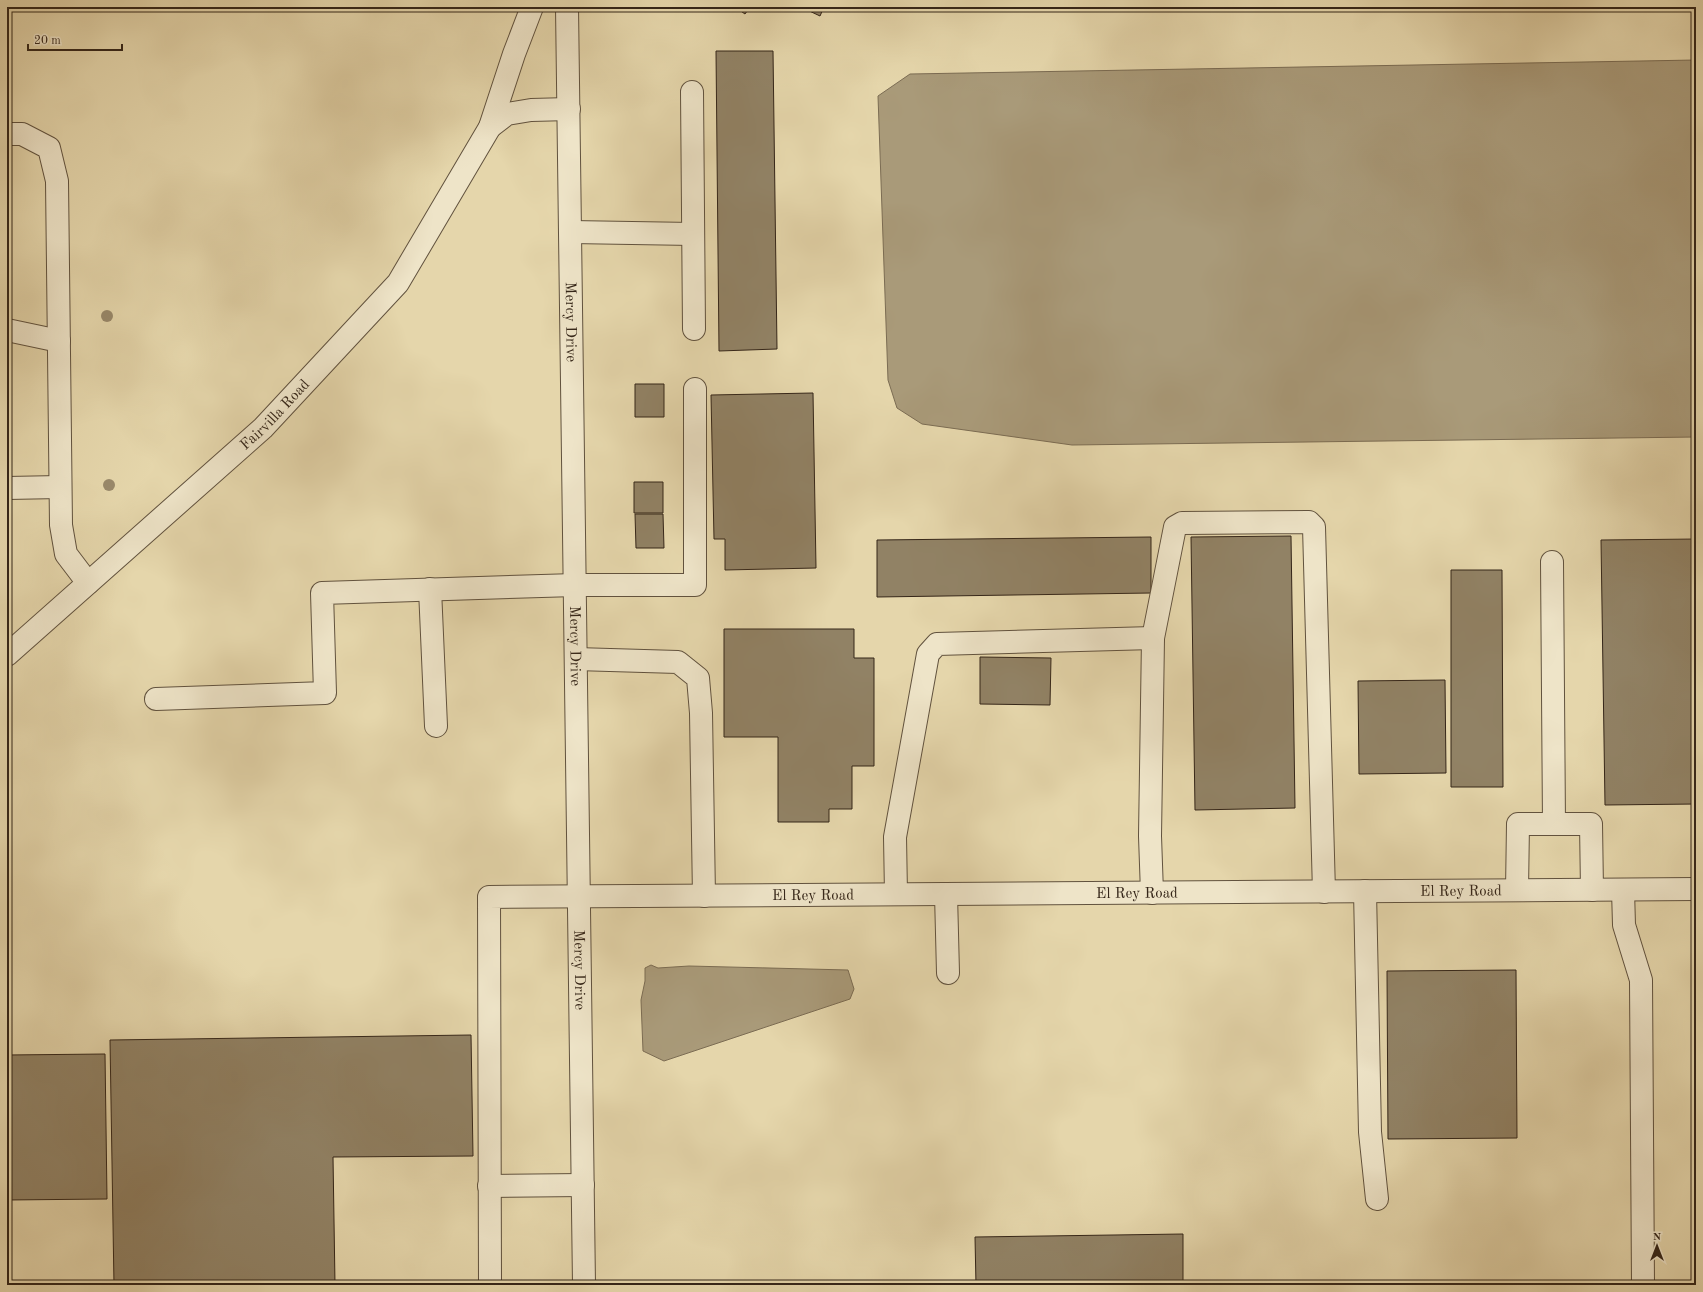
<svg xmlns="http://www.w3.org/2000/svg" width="1703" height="1292" font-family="'Old Standard TT',serif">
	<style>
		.water { fill: #a99a79; stroke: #7b6c53 }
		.building { fill: #918265; stroke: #352619 }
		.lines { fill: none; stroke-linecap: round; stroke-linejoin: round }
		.minor-casing { stroke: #61523e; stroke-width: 24 }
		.minor { stroke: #eee4c8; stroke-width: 22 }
		.tree { fill: #99896b }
		.labels { text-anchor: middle; stroke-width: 3; stroke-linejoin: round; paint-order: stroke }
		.street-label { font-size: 15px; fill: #352619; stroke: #eee4c8 }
	</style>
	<rect width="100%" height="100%" fill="#e5d6ab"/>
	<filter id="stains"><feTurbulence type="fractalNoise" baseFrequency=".005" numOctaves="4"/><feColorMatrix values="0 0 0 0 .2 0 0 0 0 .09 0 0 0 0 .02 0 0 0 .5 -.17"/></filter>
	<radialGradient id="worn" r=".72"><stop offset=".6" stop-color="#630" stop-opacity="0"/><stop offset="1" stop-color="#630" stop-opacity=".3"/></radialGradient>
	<!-- water -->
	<path class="water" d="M1696,60v377l-624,8 -150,-21 -25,-16 -9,-28 -10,-284 32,-22z
		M651,965l7,3 31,-2 159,4 6,19 -4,10 -186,62 -21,-10 -2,-51 4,-19v-13z"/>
	<!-- building -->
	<path class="building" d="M735,7h15l-5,7z
		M801,7h23l-4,9z
		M716,51h57l4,298 -58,2z
		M635,384h29v33h-29z
		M813,393l3,175 -91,2v-31h-11l-3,-144z
		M634,482h29v31h-29z
		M635,514h28l1,34h-28z
		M1291,536l4,272 -100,2 -4,-273z
		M1151,537v56l-274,4v-57z
		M1696,539v265l-91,1 -4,-265z
		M1451,570h51l1,217h-52z
		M724,629h130v29h20v108h-22v43h-23v13h-51v-85h-54z
		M980,657l71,1 -1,47 -70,-1z
		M1445,680l1,93 -87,1 -1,-93z
		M1516,970l1,168 -129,1 -1,-168z
		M471,1035l2,121 -140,1 2,128h-221l-4,-245z
		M105,1054l2,145 -100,1v-145z
		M1183,1234v51h-207l-1,-48z"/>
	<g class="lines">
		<defs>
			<g id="minor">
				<path id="s1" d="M567,7l17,1278"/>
				<path d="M692,92l2,237"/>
				<path d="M490,127l17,-13 24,-4 38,-1"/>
				<path d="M7,134h15l27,14 8,33 4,344 5,29 22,29"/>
				<path d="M571,232l122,2"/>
				<path d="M7,330l52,11"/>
				<path d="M7,488l53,-1"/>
				<path d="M1552,562l2,262"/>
				<path d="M430,589l6,137"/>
				<path id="s2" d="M7,655l256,-227 135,-145 92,-156 24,-73 18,-47"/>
				<path d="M576,659l102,3 20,16 3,35 3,183"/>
				<path d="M156,699l169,-6 -3,-100 253,-8h120v-196"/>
				<path d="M1517,890l1,-66h73l1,66"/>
				<path d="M1623,890l1,35 17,55 2,305"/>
				<path d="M1365,891l5,241 7,67"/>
				<path d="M1152,893l-2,-57 3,-198 22,-111 7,-4 127,-1 5,5 10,365"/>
				<path d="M896,894l-1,-57 33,-183 9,-10 216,-6"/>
				<path d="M946,894l2,79"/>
				<path d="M489,1186l94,-1"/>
				<path id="s3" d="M490,1285l-1,-388 1207,-8"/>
			</g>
		</defs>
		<!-- minor casing -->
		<use href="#minor" class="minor-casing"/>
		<!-- minor -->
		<use href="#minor" class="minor"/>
	</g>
	<!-- trees -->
	<g class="tree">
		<circle cx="107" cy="316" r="6"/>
		<circle cx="109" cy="485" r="6"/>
	</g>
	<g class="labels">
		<!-- street labels -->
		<g class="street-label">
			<text dy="5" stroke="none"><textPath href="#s1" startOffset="315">Mercy Drive</textPath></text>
			<text dy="5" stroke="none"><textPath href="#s2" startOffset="360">Fairvilla Road</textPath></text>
			<text dy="5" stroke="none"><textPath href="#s1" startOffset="639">Mercy Drive</textPath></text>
			<text dy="5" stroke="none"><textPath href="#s3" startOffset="1360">El Rey Road</textPath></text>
			<text dy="5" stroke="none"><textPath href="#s3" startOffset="1036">El Rey Road</textPath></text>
			<text dy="5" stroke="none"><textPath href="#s3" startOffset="712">El Rey Road</textPath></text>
			<text dy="5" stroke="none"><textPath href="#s1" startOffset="963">Mercy Drive</textPath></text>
		</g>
	</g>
	<!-- margin -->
	<rect width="1703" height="1292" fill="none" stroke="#e5d6ab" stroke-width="24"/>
	<rect x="8" y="8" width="1687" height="1276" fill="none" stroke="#352619" stroke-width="2"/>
	<rect x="12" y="12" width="1679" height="1268" fill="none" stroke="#352619"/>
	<!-- north arrow -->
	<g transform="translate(1657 1246)" stroke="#eee4c8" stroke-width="3" paint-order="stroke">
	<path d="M0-3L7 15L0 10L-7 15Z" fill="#352619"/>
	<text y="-6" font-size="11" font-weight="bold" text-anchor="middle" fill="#352619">N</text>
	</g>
	<!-- scale -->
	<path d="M28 44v6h94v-6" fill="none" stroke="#352619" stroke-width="2"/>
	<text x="34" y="44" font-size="12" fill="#352619" stroke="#eee4c8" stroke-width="3" paint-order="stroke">20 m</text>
	<rect width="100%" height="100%" filter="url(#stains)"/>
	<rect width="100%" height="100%" fill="url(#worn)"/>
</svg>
